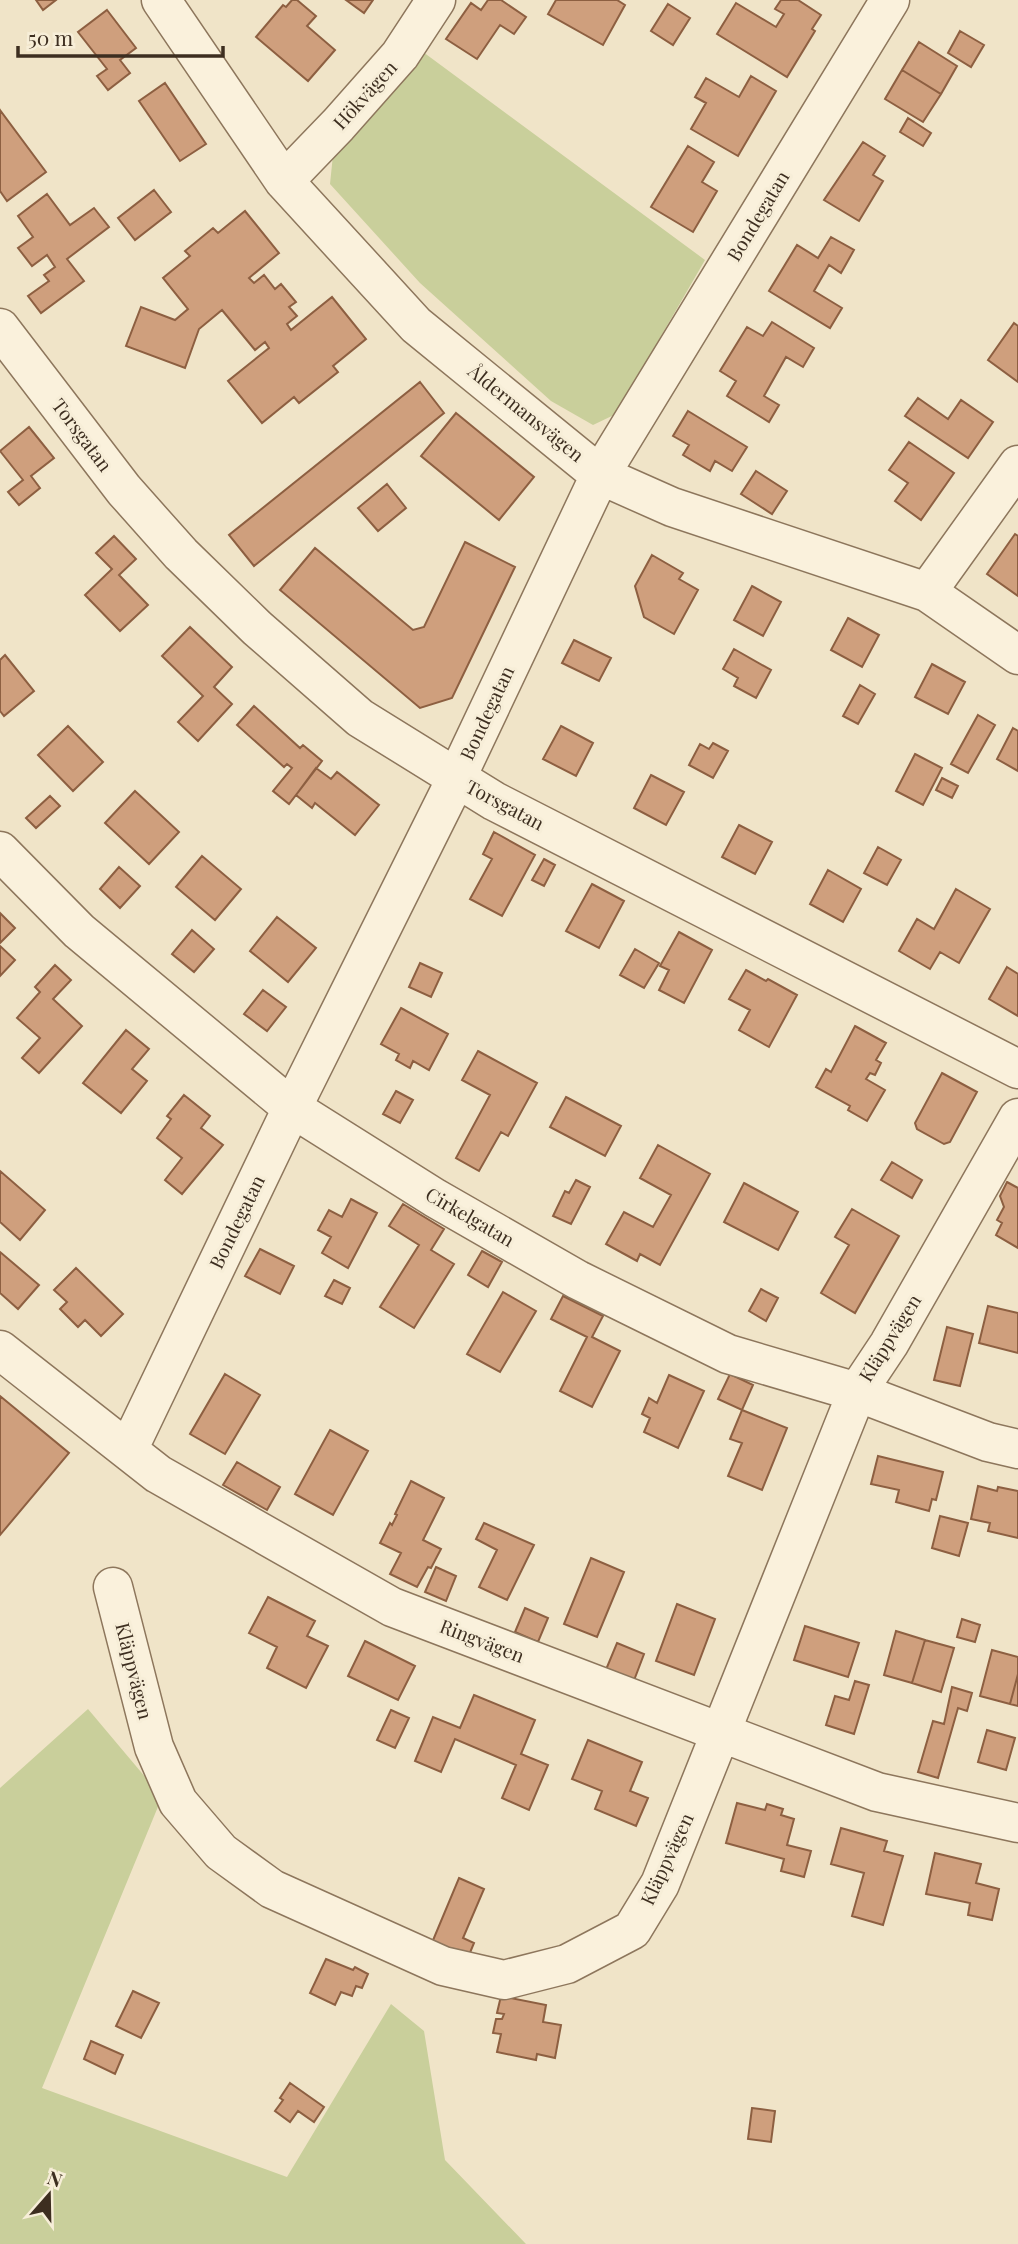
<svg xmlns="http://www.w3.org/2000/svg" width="1018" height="2244" font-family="'Playfair Display',serif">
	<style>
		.green { fill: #c9cf9b }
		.building { fill: #cf9f7d; stroke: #8d5f41; stroke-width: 2 }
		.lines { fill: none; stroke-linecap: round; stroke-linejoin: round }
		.minor-casing { stroke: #8d765c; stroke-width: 41 }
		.minor { stroke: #faf1dc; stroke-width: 38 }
		.labels { text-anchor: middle; stroke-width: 6; stroke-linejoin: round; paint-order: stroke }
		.street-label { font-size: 19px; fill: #3d2e20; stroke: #f7eed8 }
	</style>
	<rect width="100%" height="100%" fill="#f0e4c8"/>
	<!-- green -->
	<path class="green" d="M419,49l286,211 -89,154 -23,11 -42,-24 -131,-118 -90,-99 3,-29z
		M88,1709l74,88 -120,291 245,89 104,-173 33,27 21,129 81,84h-526v-456z"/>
	<!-- building -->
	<path class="building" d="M36,0h20l-13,10z
		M292,0h5l19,16 -9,10 28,24 -27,31 -52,-44 27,-32 3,2z
		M346,0h27l-9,13z
		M488,0h13l25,17 -12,17 -14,-9 -23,34 -31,-20 25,-36 10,7z
		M556,0h61l8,5 -22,40 -55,-31z
		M781,0h17l23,15 -9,14 3,2 -28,46 -70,-43 19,-31 40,24 8,-13 -9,-5z
		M668,4l22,14 -17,27 -22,-14z
		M107,10l29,38 -16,12 10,13 -22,17 -11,-14 10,-7 -29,-37z
		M960,31l24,14 -13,22 -23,-14z
		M919,42l38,24 -16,28 -39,-24z
		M902,70l39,24 -18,28 -38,-23z
		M751,76l25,15 -38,65 -47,-27 15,-26 -11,-6 11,-19 33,19z
		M165,83l41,61 -26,17 -41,-60z
		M0,110l46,62 -39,29 -7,-10z
		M908,118l23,15 -8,13 -23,-14z
		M863,142l22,14 -12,19 10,6 -24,40 -35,-21z
		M688,146l26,16 -12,20 15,9 -24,41 -42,-25z
		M154,190l17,22 -36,28 -17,-22z
		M47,194l23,31 24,-17 15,19 -42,32 17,22 -43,32 -13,-17 21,-15 -5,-6 11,-8 -8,-12 -15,11 -14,-18 15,-11 -15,-21z
		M245,211l34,42 -30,25 5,5 10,-8 11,14 6,-5 15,18 -7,5 8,9 -10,8 4,6 41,-33 34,42 -33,27 5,6 -39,31 -5,-6 -32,26 -34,-42 41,-33 -4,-6 -10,8 -33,-40 -23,19 -14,39 -59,-22 15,-39 34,13 13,-11 -25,-31 27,-22 -5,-5 28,-23 5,5z
		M831,237l23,13 -13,23 -12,-8 -15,26 28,17 -12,20 -61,-37 28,-46 21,13z
		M772,322l42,26 -11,19 -17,-10 -22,39 15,9 -10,17 -42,-26 9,-15 -16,-10 27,-44 16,9z
		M1014,323l4,3v56l-30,-22z
		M420,382l24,31 -190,153 -25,-31z
		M918,398l30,21 13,-19 32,22 -25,36 -63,-42z
		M688,411l59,36 -15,24 -17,-10 -5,10 -27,-16 6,-10 -16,-9z
		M456,413l78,64 -35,43 -78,-64z
		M29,427l25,31 -23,18 9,12 -21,17 -11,-13 15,-12 -23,-29z
		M909,442l45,31 -33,47 -26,-19 13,-18 -19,-13z
		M756,471l31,20 -15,23 -31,-20z
		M387,484l19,24 -28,23 -20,-23z
		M1015,534l3,2v60l-31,-22z
		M114,536l22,23 -17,16 29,30 -28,26 -35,-36 27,-26 -16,-16z
		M465,542l50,25 -63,131 -32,10 -140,-118 35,-42 98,82 11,-3z
		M652,555l31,18 -4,6 19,11 -24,44 -30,-17 -9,-31z
		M752,586l29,16 -18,34 -29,-16z
		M848,618l31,17 -17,32 -31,-17z
		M190,627l42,40 -18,20 18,17 -34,37 -20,-19 25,-26 -41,-40z
		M574,640l37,18 -12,23 -37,-18z
		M734,649l37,21 -15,28 -22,-12 4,-8 -15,-9z
		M5,655l29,36 -30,25 -4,-5v-51z
		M932,664l33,18 -17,32 -33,-17z
		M860,685l15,9 -17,30 -15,-8z
		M254,706l46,42 3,-3 19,16 -33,43 -16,-13 19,-23 -5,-4 -3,3 -47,-42z
		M978,715l17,10 -27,48 -17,-9z
		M68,726l35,36 -30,29 -35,-36z
		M561,726l32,17 -17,33 -33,-17z
		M1013,728l5,3v40l-21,-12z
		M713,743l15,8 -15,27 -24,-13 11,-21 9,5z
		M915,754l27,14 -19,37 -27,-14z
		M316,768l15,11 6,-7 42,33 -24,30 -40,-32 -3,5 -16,-13z
		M651,775l33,17 -18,33 -32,-17z
		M942,778l16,8 -6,12 -16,-8z
		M135,791l44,41 -30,32 -44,-41z
		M50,796l10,10 -24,22 -10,-10z
		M739,825l33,17 -17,32 -33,-17z
		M494,832l41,23 -33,61 -32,-17 22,-40 -9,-5z
		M878,847l23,13 -14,25 -23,-12z
		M202,856l39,33 -26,31 -39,-33z
		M544,859l11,6 -11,21 -12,-6z
		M119,867l21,19 -20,22 -20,-19z
		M828,870l33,19 -18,33 -33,-18z
		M592,884l32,17 -25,47 -33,-17z
		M956,889l34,20 -31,54 -19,-11 -10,17 -31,-18 18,-32 17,10z
		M0,913l15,15 -15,15z
		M277,917l39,31 -28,34 -38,-31z
		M192,930l22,19 -20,23 -22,-18z
		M679,932l33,18 -28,53 -25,-13 10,-20 -9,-4z
		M0,946l15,14 -15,16z
		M635,949l24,14 -15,25 -24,-13z
		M420,963l22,10 -11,24 -22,-10z
		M55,965l16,15 -18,19 29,27 -43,47 -17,-15 18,-20 -23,-20 23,-26 -5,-5z
		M1007,967l11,7v42l-29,-17z
		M746,970l20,11 2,-2 29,16 -28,52 -30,-17 11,-20 -21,-11z
		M263,990l23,17 -19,24 -23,-17z
		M401,1008l47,26 -19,36 -16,-9 -3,7 -14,-8 3,-6 -18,-10z
		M855,1026l31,17 -10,17 5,3 -6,12 -5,-2 -4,6 19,11 -18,31 -19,-11 2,-4 -34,-19 10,-18 5,3z
		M126,1030l23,19 -17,20 15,12 -26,32 -38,-30z
		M478,1051l59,32 -29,53 -7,-4 -22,39 -23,-13 34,-63 -28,-15z
		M942,1073l35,19 -27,50 -6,2 -27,-15 -2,-6z
		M396,1091l17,9 -13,23 -17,-9z
		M184,1095l26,21 -9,12 22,17 -41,49 -17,-14 17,-22 -25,-20 14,-19 -4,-3z
		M566,1097l55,29 -16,30 -55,-29z
		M658,1145l52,29 -50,91 -20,-11 -3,7 -31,-17 18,-32 29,15 18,-32 -31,-17z
		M892,1162l30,18 -10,18 -31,-18z
		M0,1171l45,39 -25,30 -20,-18z
		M576,1180l14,7 -19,37 -18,-8 12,-25 4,2z
		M1007,1182l11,6v60l-22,-13 6,-12 -5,-3 7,-13 -4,-11z
		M744,1183l54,29 -20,38 -54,-28z
		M351,1199l26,14 -29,55 -26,-15 9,-16 -13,-7 11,-20 13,7z
		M403,1204l41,25 -13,21 23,14 -40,64 -34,-21 39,-62 -30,-19z
		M852,1209l47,27 -44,77 -34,-20 28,-48 -14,-8z
		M260,1249l34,17 -14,28 -35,-18z
		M482,1251l20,11 -14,25 -20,-12z
		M0,1252l39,33 -21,24 -18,-16z
		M76,1268l47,46 -22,22 -16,-16 -7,7 -18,-18 7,-7 -13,-12z
		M334,1280l16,8 -8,16 -17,-8z
		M761,1289l17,9 -12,23 -17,-10z
		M503,1292l33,19 -36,61 -33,-18z
		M563,1296l40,20 -11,21 28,14 -28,56 -32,-16 27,-54 -36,-18z
		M988,1306l30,7v40l-39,-10z
		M947,1327l26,7 -13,52 -26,-6z
		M225,1374l35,21 -35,59 -35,-20z
		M730,1374l23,11 -11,25 -24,-11z
		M669,1375l35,16 -26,57 -34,-16 6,-14 -8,-4 7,-16 8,5z
		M0,1396l69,57 -69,82z
		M742,1410l45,18 -25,62 -34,-14 14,-33 -12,-4z
		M330,1430l38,21 -35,64 -38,-21z
		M878,1456l65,16 -7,28 -4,-1 -3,12 -33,-9 3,-12 -28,-6z
		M237,1462l43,25 -13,23 -44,-25z
		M411,1481l33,17 -21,42 18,9 -10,19 -3,-1 -11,20 -27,-13 11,-21 -21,-10 10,-20 2,2 5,-10 -2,-1z
		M978,1486l19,5 1,-4 20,4v47l-30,-7 2,-8 -19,-4z
		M940,1516l28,7 -9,33 -27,-8z
		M484,1523l50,22 -27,55 -28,-13 18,-37 -21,-11z
		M591,1558l33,14 -27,65 -33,-13z
		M436,1567l20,9 -10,25 -21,-9z
		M268,1597l47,24 -8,15 21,10 -22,42 -39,-20 10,-21 -28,-14z
		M677,1604l38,15 -21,56 -38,-14z
		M525,1608l23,10 -10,24 -23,-10z
		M962,1619l18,6 -5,17 -18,-5z
		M805,1626l54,17 -11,34 -54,-17z
		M896,1631l29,9 -13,43 -28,-8z
		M925,1640l29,8 -13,44 -29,-9z
		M365,1641l50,25 -17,34 -50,-24z
		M617,1643l27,11 -11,29 -28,-11z
		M992,1650l26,7v17l-8,30 -30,-8z
		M1018,1674v32l-8,-2z
		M855,1681l14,4 -15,49 -28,-9 9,-29 14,4z
		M952,1687l20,6 -5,18 -9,-3 -20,70 -20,-6 15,-51 11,3z
		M474,1695l61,25 -14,34 27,11 -19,45 -27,-12 14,-33 -61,-26 -14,33 -26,-11 18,-44 27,11z
		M391,1710l18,8 -14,30 -18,-8z
		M987,1730l28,8 -9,32 -28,-8z
		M588,1740l54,22 -12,29 18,7 -12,28 -41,-17 7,-18 -30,-12z
		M737,1803l28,7 2,-6 16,5 -2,6 13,4 -7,26 24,6 -7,26 -23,-6 3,-12 -58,-16z
		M841,1828l46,13 -3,10 19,5 -20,69 -31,-9 12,-43 -33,-9z
		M935,1853l46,11 -5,19 23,6 -7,31 -24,-5 2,-12 -44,-9z
		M459,1878l25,11 -21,49 11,5 -7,17 -36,-15z
		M326,1959l27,11 2,-3 13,7 -6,14 -6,-2 -4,10 -11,-4 -6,13 -25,-12z
		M133,1991l26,12 -18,35 -25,-12z
		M501,1996l45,9 -3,17 18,3 -6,33 -18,-4 -1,6 -39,-8 4,-18 -8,-1 3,-14h6l2,-5 -7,-1z
		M91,2041l32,14 -8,19 -31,-15z
		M290,2083l34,24 -10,15 -16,-11 -8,11 -15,-11 8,-11 -3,-2z
		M752,2108l23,3 -4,31 -23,-3z"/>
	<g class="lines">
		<defs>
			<path id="minor" d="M161,0l123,181 132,144 184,150 72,32 255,85 91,63
				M284,181l54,-56 62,-70 36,-55
				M0,328l124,162 57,64 76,74 103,90 134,83 524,268
				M927,592l91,-127
				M0,851l79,80 213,177 143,90 143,82 150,74 129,38 131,50 30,7
				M0,1350l158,124 234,133 485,185 141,31
				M128,1450l164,-342 164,-329 144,-304 290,-475
				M113,1587l41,160 24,55 43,50 51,37 171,77 61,14 63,-16 65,-34 28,-46 197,-492 32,-48 129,-226"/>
		</defs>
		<!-- minor casing -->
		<use href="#minor" class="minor-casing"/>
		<!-- minor -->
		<use href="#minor" class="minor"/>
	</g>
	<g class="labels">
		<!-- street labels -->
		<g class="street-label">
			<text transform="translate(365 95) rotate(-48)" y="7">Hökvägen</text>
			<text transform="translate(758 216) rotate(-59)" y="7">Bondegatan</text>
			<text transform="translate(526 413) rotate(39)" y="7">Åldermansvägen</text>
			<text transform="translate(82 435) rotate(53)" y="7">Torsgatan</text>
			<text transform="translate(487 713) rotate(-65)" y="7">Bondegatan</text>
			<text transform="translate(505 805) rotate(28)" y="7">Torsgatan</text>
			<text transform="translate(470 1217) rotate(30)" y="7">Cirkelgatan</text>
			<text transform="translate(237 1222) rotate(-64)" y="7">Bondegatan</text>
			<text transform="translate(890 1338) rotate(-58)" y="7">Kläppvägen</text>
			<text transform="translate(482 1641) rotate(21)" y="7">Ringvägen</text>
			<text transform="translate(134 1671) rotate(76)" y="7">Kläppvägen</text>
			<text transform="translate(667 1859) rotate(-65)" y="7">Kläppvägen</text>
		</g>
	</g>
	<!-- north arrow -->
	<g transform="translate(49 2195) rotate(20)" stroke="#f7eed8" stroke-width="5" paint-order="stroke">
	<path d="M0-5L12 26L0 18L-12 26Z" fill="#3d2e20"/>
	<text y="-10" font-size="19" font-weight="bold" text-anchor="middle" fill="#3d2e20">N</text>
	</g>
	<!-- scale -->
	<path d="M18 46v10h205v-10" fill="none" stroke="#3d2e20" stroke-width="3.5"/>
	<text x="28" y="46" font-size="21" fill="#3d2e20" stroke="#f7eed8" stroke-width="5" paint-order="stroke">50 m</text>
</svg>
